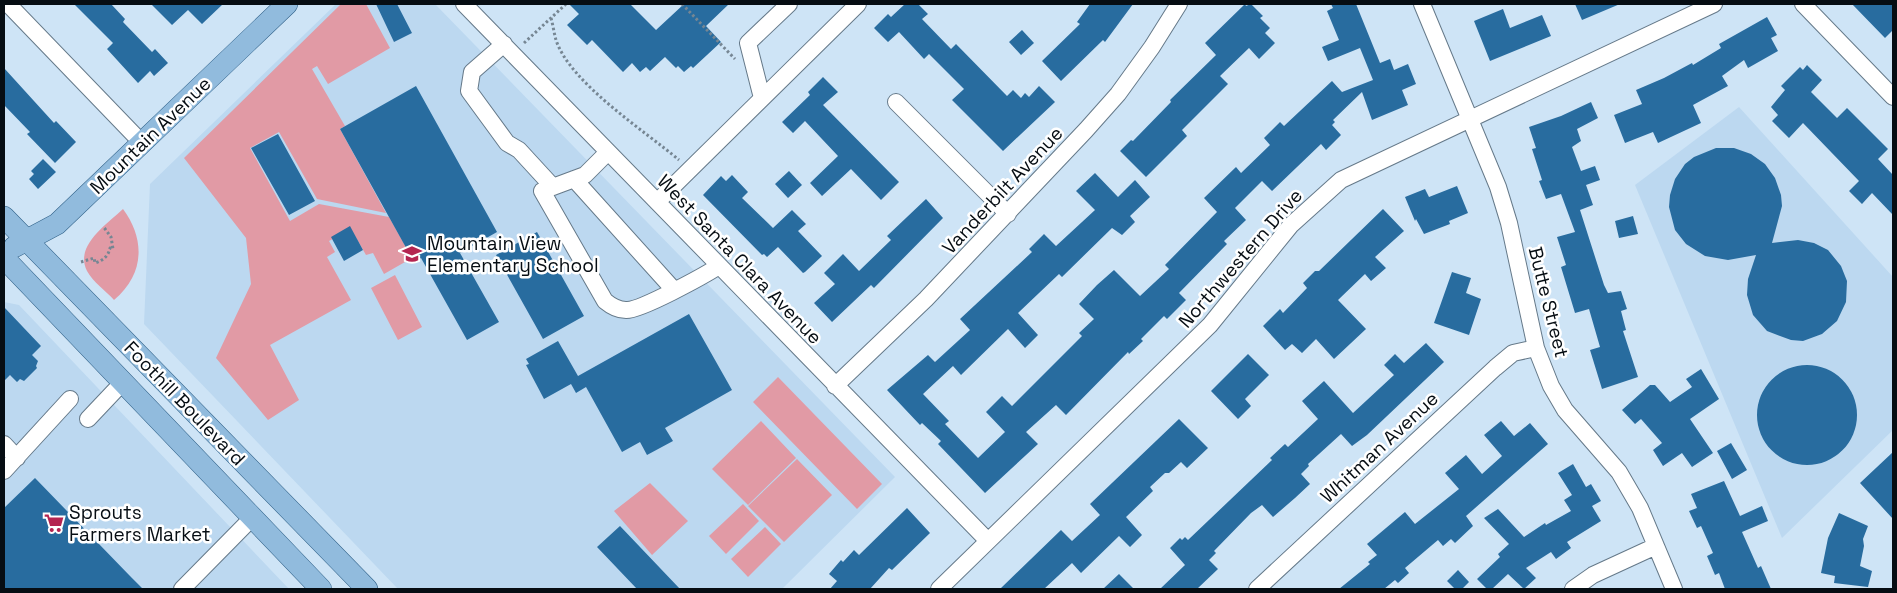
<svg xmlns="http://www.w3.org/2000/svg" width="1897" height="593" font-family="'Space Grotesk',sans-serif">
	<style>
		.built { fill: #bcd8f0 }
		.green { fill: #e19aa5 }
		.building { fill: #286c9f }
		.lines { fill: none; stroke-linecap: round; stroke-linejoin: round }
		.minor-casing { stroke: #657989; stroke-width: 18 }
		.major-casing { stroke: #306188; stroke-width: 22 }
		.path { stroke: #768693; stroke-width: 3; stroke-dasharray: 2.5 2.5; stroke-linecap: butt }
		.minor { stroke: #fff; stroke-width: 16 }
		.major { stroke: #91bbdd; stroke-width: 21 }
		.labels { text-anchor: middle; stroke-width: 5; stroke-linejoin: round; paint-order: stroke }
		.street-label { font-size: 19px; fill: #060d13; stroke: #fff }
		.poi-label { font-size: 19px; fill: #060d13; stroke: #fff; text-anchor: start }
	</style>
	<rect width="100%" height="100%" fill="#cee4f6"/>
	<!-- built -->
	<path class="built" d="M336,4h99l460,473 -113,112h-384l-254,-265 6,-140z
		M1739,107l154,170v153l-111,108 -147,-353z
		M4,302l15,3 270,284h-285z"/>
	<!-- green -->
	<path class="green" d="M341,4h25l24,44 -62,36 -11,-18 -5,3 33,57 -5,3 46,84 -69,-14 -38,-67 -29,16 40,73 29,-17 70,13 23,41 -28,16 -11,-21 -7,2 -15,-26 -22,12 6,11 -8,5 24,43 -81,45 29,55 -31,20 -52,-62 35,-74 -5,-46 -62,-80z
		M123,209c23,31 21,66 -9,91 -8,-9 -21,-18 -27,-29 -13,-25 20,-47 36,-62z
		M395,275l27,52 -24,13 -27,-52z
		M778,377l104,107 -25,25 -104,-107z
		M761,421l35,37 -48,47 -36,-36z
		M797,459l35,36 -48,47 -36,-36z
		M650,483l38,38 -36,34 -38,-44z
		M743,504l16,17 -33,33 -17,-18z
		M765,527l16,17 -33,33 -17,-18z"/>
	<!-- building -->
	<path class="building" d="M74,4h37l14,15 -2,3 29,30 3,-3 13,14 -14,13 -4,-5 -12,12 -31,-34 6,-6z
		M151,4h72l-21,20 -14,-14 -16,15z
		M376,4h21l15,29 -18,9z
		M569,4h61l26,26 28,-26h45l-23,22 15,16 -28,26 -2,-2 -7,6 -6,-6 -2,2 -11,-11 -15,14 -4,-4 -6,5 -8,-9 -9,9 -31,-32 -5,5 -20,-20 12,-11z
		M905,4h13l10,10 -6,5 29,30 5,-5 51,52 6,-6 8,8 4,-5 4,4 10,-11 16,16 -52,49 -51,-51 12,-11 -35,-35 -5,5 -25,-27 -11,10 -14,-14 14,-14 3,3z
		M1090,4h43l-28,38 -2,-2 -42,41 -19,-20 38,-37 -3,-2z
		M1245,4l1,2 5,-2 12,12 -3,2 10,10 -5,5 10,10 -16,16 -10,-11 -29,28 8,8 -46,46 5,6 -41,41 -26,-26 11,-11 2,1 38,-39 -1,-2 46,-45 -11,-12z
		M1331,4h25l24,59 10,-4 4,11 14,-6 8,20 -14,6 6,15 -36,15 -10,-28 -29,28 2,2 -3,3 9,10 -15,15 -5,-6 -49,47 -10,-10 -27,27 11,12 -22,21 3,3 -48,49 7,7 -19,19 -3,-3 -23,23 2,2 -14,13 -1,-2 -62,63 -10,-10 -30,27 12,12 -53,49 -47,-49 3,-3 -19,-18 -2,2 -33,-35 41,-35 7,7 35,-32 -10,-11 72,-67 -3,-3 15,-15 12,12 39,-36 -19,-19 19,-18 23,24 17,-17 15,17 -20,19 5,6 -13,13 -10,-7 -50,49 -3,-3 -41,39 20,22 -13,13 -17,-19 -47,46 -8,-9 -30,28 26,27 -4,3 33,34 27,-26 -19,-20 16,-16 10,10 70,-70 -3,-3 15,-14 -15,-15 18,-19 17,-15 26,26 29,-27 -4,-4 52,-53 -13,-14 32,-31 5,6 29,-28 -6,-7 16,-16 4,4 48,-45 10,11 31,-12 -13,-32 -32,13 -6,-14 17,-7 -12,-29 6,-3z
		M1575,4h45l-38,16z
		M1852,4h41v26l-8,8z
		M1503,9l7,19 32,-13 9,21 -61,25 -16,-40z
		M1767,17l10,18 -6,3 7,13 -30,17 -4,-8 -22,16 6,10 -35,19 8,18 -43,20 -5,-11 -28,11 -11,-28 28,-11 -6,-14 28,-12 28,-15 1,2 28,-17 -2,-4z
		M1022,30l12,13 -13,12 -12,-13z
		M1807,65l15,15 -11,12 26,26 10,-10 41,41 -10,10 15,16v40l-21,-22 -10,11 -13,-13 10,-10 -56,-58 -14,15 -17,-17 6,-6 -7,-8 14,-17 -4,-4 19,-19 3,3z
		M4,68l50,55 2,-2 20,21 -21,21 -28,-29 3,-2 -26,-27z
		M823,77l15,15 -15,13 76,77 -18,18 -30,-31 -29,27 -12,-13 28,-27 -33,-35 -12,12 -11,-11 28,-27 -2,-3z
		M416,86l81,146 -37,21 39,69 -32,18 -46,-82 -7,4 -74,-133z
		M1591,102l7,16 -21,11 4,12 -9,6 9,24 14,-5 5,14 -14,5 7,20 -13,5 24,75 4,8 13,-2 6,18 -6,2 5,19 -3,1 15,46 -36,12 -12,-39 10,-3 -11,-38 -14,4 -14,-46 5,-2 -9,-28 18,-5 -14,-38 -15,5 -7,-18 3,-1 -10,-31 4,-1 -7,-21 32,-11z
		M278,134l37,67 -26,14 -38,-67z
		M1716,148h18l17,6 14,10 10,14 6,17 1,11 -10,37 26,-3 16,3 14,7 13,16 6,15 -1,21 -9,19 -15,13 -19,7 -12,-1 -24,-9 -14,-16 -6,-20 1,-16 8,-24 -28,5 -23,-4 -19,-12 -11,-14 -6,-23 1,-12 5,-16 10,-15 9,-7z
		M43,159l13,13 -18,17 -9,-10 5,-5 -3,-3z
		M789,171l13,14 -14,13 -13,-14z
		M732,175l16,17 -6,6 31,30 19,-18 14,14 -8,7 24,25 -17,16 -2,1 -25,-26 -11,10 -3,-3 -2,1 -59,-60 18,-19 5,5z
		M1457,186l11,27 -19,8 1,3 -26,10 -8,-15 -1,2 -10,-24 20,-8 4,8z
		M926,199l17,19 -69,70 -3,-3 -39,37 -18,-19 21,-19 -11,-11 19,-19 16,17 32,-31 -4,-4z
		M1383,209l21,22 -29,26 11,11 -15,13 -6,-7 -27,26 28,29 -32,30 -18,-20 -14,14 -10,-9 -7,6 -22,-24 17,-17 3,4 24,-25 -4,-5 12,-12h4z
		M1633,216l5,18 -19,4 -4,-17z
		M350,226l13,24 -19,11 -13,-24z
		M537,232l47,84 -41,23 -47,-84z
		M1452,272l19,6 -5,15 15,6 -12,36 -35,-12z
		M4,307l37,39 -9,9 6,6 -2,5 1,2 -13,13 -4,-2 -3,3 -7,-7 -6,6z
		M689,314l43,76 -67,38 8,13 -26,14 -7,-13 -18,10 -36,-65 -10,6 -5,-9 -27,15 -18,-34 3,-1 -3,-5 32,-18 20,35z
		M1426,343l18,19 -77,73 -15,11 -11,-12 -33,30 1,2 -8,8 9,10 -15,14 -22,19 -11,-12 -11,8 -37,38 2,2 -7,7 9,9 -21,20h-37l25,-24 -15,-17 10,-10 2,2 3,-3 3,3 84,-80 -2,-2 15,-14 3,3 30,-28 -16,-18 22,-20 29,32 41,-38 -10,-10 11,-11 9,9z
		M1248,354l21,21 -24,24 6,7 -13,13 -27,-28z
		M1757 415a50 50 0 1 1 100 0a50 50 0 1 1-100 0Z
		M1701,369l18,30 -29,20 23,34 -21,14 -10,-14 -19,13 -10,-16 9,-7 -21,-24 -6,5 -13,-14 28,-25h5l15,17 22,-15 -6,-8z
		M1179,419l29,29 -21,20 -6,-6 -12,11h-4l-15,14 3,4 -27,26 16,18 -12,12 -11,-11 -38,37 -9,-10 -28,26h-44l61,-59 11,11 28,-26 -10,-11z
		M1501,421l13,15 16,-13 18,21 -82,72 7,10 -18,17 -4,-4 -8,7 -5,-6 -33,28 4,5 -11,10 -3,-3 -11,9h-45l31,-25 -2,-2 9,-7 -10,-11 38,-32 10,12 44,-35 -14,-16 21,-18 16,19 20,-18 -18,-21z
		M1731,443l16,27 -15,9 -15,-28z
		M1893,452v67l-33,-36z
		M1573,464l13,23 5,-3 10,17 -9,5 9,15 -34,21 4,6 -15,11 -5,-7 -25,16 10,10 -12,11 -16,-15 -16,15h-5l-10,-10 23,-22 -2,-3 11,-10 -25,-26 14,-9 26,28 21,-14 1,2 25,-14 -7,-11 8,-5 -14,-22z
		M35,478l95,98 13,13h-139v-81z
		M1724,481l16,35 22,-10 6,15 -26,11 16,36 3,-2 10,23h-46l-6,-16 -4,2 -8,-19 6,-3 -12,-27 -4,2 -8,-17 8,-3 -6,-14z
		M907,508l23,25 -38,37 -3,-2 -19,21h-40l7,-8 -8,-7 12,-14 2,2 11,-12 5,5z
		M1839,513l29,13 -5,13 1,7 -4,20 12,5 -4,16 -34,-4 1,-7 -14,-3 7,-35z
		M620,526l60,63h-43l-40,-42z
		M1458,570l11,12 -7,7h-7l-8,-8z
		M1119,574l15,15h-31z"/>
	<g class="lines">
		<defs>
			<path id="minor" d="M8,4l134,139
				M464,4l524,537
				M1422,4l76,183 11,36 27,125 15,38 14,24 54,62 21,36 34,81
				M1803,4l90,93
				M504,44l-32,28 -3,19 38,52 12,7 34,37
				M762,98l-14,-55 41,-39
				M896,102l112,112
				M608,152l-23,23 -43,16 63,110c6,5 12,9 21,9 14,1 79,-35 93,-44
				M574,179l100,111
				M657,202l201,-198
				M835,386l91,-87 160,-169 32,-36 34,-47 27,-43
				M88,419l35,-37
				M4,444l13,14
				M4,471l66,-72
				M182,589l70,-71
				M939,589l271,-264 81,-100 50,-45 373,-176
				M1257,589l238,-221 18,-15 23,-5
				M1573,589l20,-14 63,-29"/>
			<path id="major" d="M4,217l363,372
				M14,247l43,-23 230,-220
				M4,258l317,331"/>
		</defs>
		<!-- minor casing -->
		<use href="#minor" class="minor-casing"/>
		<!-- major casing -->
		<use href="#major" class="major-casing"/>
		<!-- path -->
		<path class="path" d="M682,4l53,55
			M551,18c2,7 3,15 5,22 14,43 89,91 123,120
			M524,43l42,-39
			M81,262l13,-4 1,5c8,-3 13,-6 15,-15l3,1 -2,-12 -8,-11"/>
		<!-- minor -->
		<use href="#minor" class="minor"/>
		<!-- major -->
		<use href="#major" class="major"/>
	</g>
	<!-- icons -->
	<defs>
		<symbol id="school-bare" viewBox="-9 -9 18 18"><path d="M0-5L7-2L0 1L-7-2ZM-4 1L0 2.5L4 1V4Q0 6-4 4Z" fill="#b42450" stroke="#fff" stroke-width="2.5" paint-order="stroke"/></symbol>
		<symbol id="supermarket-bare" viewBox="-9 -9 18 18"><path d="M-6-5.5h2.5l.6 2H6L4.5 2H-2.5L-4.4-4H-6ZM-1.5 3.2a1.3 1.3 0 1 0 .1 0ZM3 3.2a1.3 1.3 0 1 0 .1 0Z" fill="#b42450" stroke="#fff" stroke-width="2.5" paint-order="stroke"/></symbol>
	</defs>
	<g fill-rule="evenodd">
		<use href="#school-bare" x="398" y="240" width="28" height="28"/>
		<use href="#supermarket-bare" x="40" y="509" width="28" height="28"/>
	</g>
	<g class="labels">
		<!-- street labels -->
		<g class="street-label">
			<text transform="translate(150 135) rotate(-44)" y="7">Mountain Avenue</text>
			<text transform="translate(1002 190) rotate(-47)" y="7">Vanderbilt Avenue</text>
			<text transform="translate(1240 258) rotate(-49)" y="7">Northwestern Drive</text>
			<text transform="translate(740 259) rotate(46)" y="7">West Santa Clara Avenue</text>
			<text transform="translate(1549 302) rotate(76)" y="7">Butte Street</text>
			<text transform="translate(185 403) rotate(46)" y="7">Foothill Boulevard</text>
			<text transform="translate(1379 447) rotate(-43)" y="7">Whitman Avenue</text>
		</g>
		<!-- poi labels -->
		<g class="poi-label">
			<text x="427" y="250">Mountain View<tspan x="427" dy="22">Elementary School</tspan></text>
			<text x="69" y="519">Sprouts<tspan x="69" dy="22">Farmers Market</tspan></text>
		</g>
	</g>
	<!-- border -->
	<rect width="1897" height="593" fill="none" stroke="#060d13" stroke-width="10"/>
</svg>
